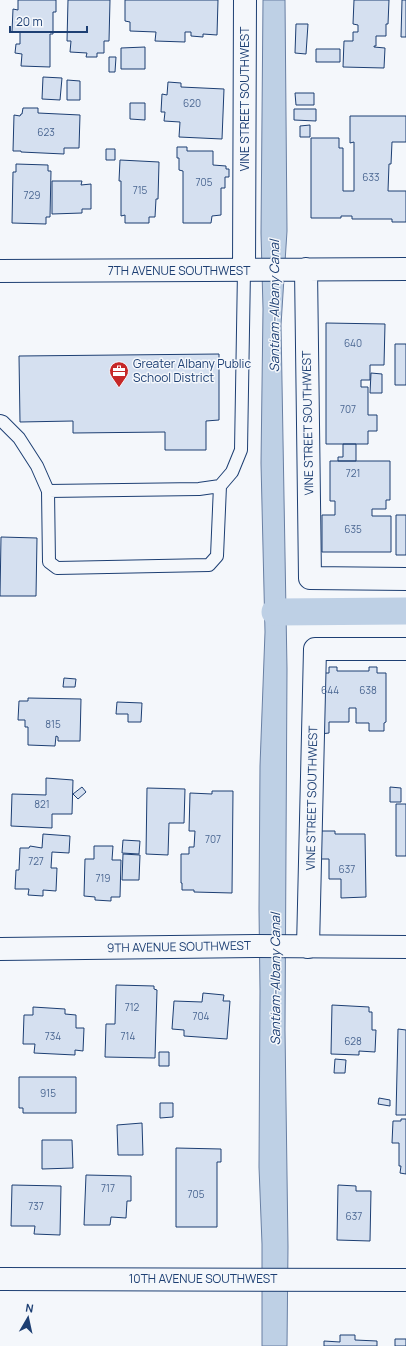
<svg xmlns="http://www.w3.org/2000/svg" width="406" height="1346" font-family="Manrope,sans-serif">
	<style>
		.water { fill: #bed0e5; stroke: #687fa3 }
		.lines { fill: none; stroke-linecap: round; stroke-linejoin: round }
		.canal { stroke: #bed0e5; stroke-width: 27 }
		.building { fill: #d5e0f0; stroke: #1d3f73 }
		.service-casing { stroke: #1d3f73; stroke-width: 14 }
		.minor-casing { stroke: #1d3f73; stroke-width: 24 }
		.tertiary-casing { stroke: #1d3f73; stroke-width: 24 }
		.service { stroke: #f4f7fb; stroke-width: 12 }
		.minor { stroke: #f4f7fb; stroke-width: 22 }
		.tertiary { stroke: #f4f7fb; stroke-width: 22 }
		.labels { text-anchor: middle; stroke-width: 3; stroke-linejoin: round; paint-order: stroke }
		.number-label { font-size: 10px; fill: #4b6792 }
		.street-label { font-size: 12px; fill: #1d3f73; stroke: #f4f7fb }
		.poi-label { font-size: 12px; fill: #1d3f73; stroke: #f4f7fb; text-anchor: start }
		.water-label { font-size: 13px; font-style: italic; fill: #1d3f73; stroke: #f4f7fb }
	</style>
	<rect width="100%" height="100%" fill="#f4f7fb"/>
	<!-- water -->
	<path class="water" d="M263,0h22l2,231 -6,94 6,344 -2,361 3,217 -1,99h-25v-102l-3,-77 1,-176 -1,-82 1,-143 5,-134 -4,-169 2,-154 -2,-76z"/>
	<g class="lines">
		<!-- canal -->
		<path class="canal" d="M275,612l131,-1"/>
	</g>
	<!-- building -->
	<path class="building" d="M18,0h38v12h-3v22h-3v33l-29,-1 1,-12 -7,-1 1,-9h4v-12h-8l1,-23 5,1z
		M68,0h42l-1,41h-5v12h-7v4h-11l1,-4 -17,-1 1,-11h-4z
		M125,0h93l-1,35 -14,-1v3l-12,-1v-4h-6v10l-30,-1 1,-9 -26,-1v-9l-5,-1z
		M354,0h35l-1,24h-2v12h-10v10h-2v1l11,1 -1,20 -41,-1 1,-26h9v-9h5v-7l-5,-1z
		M402,0h4v37h-5z
		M296,24h12l-2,30 -11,-1z
		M145,47v22h-24v-21z
		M316,49h24v13h-24z
		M109,57h7l-1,15h-6z
		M43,77l19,1 -2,22 -18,-1z
		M67,80l13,1v19h-13z
		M168,82l13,1v4l43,2 -2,50 -43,-2 1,-15 -16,-1 1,-9h-4l1,-18 5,1z
		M295,93h19v12h-18z
		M130,103h15v17l-15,-1z
		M23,108h15v5l42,2 -1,33h-15v6l-43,-2v-1h-8l1,-36 6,1 1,-2h1z
		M294,109h22v12l-22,-1z
		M350,116h56v26h-14l-1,22h-2l-1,27h18v31h-14v-3h-40v-3h-11v2h-30v-80h28v10h4v43h11v-49l-4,1z
		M310,125v12h-10v-11z
		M177,147h10v4h26v14l13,1v3h3v8h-4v11h-4v27l-9,1 -1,7h-28v-52l-4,-1v-12h-2z
		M106,149h9v11h-9z
		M120,160l39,2 -1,37h-2l-1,18h-6v6h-24v-8l-4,1v-35h-2z
		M16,164l32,1v6h3l-1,46h-4v7l-34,-1 1,-51h3z
		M52,181h30l-1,4 10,-1v25h-9v4l-30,1z
		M326,323l59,1 -1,41h-14v15h-9v7h7v28h9v16h-9v13h-42z
		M395,344h11v41h-11z
		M219,354v66l-13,1v29h-41v-18l-92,1v-12l-53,1 -1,-66z
		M371,373l11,1v19h-12z
		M343,444h13v17h-18v-4h5z
		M330,461h60v39h-4v9h-14v7h19v36h-69v-37h13v-14h-5z
		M396,515h10v40h-10z
		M1,537l36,1 -1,58h-36z
		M329,667h8v4h32v-4h8v6h9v49l-2,1v8h-15v-8h-13v-15h-7v14h-20v11l-9,1 -1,-61h10z
		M64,678l12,1 -1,8h-12z
		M28,698l53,1 -1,42h-22v-4l-2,-1 -1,10 -27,-1v-18h-3v-7h-7l1,-19h9z
		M117,702l25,1 -1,19h-13v-8h-12z
		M46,778l27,2 -1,34h-20v14l-41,-2 1,-32 34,1z
		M82,787l4,5 -8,7 -5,-5z
		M390,787l11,1v14h-11z
		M147,788l38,1 -1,34h-15l-1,32 -22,-1z
		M212,791h21l-1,102 -38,-1v-2h-12v-7h-1v-29h8v-7h5l1,-16h-6l1,-38 22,1z
		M396,804h10v52h-10z
		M316,831h19v3h30l1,63 -25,1v-19h-12v-20h-13z
		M43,834l27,2 -1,17 -17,-1 -1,16h6l-1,23 -13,-1v6l-15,-1 1,-6h-14l1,-19h3l1,-22h9l1,-2 12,2z
		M123,840l17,1 -1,13 -17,-1z
		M94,846h19l-1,14h9l-1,37h-9v4l-16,-1v-3l-11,-1 1,-37h9z
		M123,854l17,1 -1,25h-17z
		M116,985l38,1v3l3,1 -2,68 -50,-1 1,-33h9z
		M203,993l21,2 -1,6h7l-3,38 -43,-3v-6l-12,-1 2,-28 28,1z
		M332,1005l37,2v5h3v18h4l-1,22 -16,-1v4l-28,-1z
		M33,1007l32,2v5l11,1v13h8l-1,23 -8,-1v5l-41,-2 1,-9h-12l1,-29h9z
		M398,1029l8,1v85h-10z
		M159,1052h10v14h-10z
		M335,1059l11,1 -1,13h-11z
		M19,1077h57v36h-53v-5h-4z
		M379,1098l11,2v6l-12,-2z
		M160,1103h13v14l-13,1z
		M401,1119h5v55l-6,-1 1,-7h-2v-23h-7l1,-22h8z
		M142,1123l1,32h-25l-1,-30z
		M42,1140h30l1,28 -31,1z
		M176,1148l45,1v13h-4v65h-41z
		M86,1175l45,1v25h-4l-1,17 -15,-1 -1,8h-26z
		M12,1185l49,1 -1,49 -26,-1 1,-8h-24z
		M338,1185l18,1v5h15l-1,50 -33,-1z
		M340,1335h15v5l22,1v5h-53v-5l16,1z
		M395,1339h11v7h-11z"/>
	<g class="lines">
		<defs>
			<path id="service" d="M0,421l3,1 16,16 18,28 11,25 151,-2 21,-3 12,-14 9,-22 3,-180
				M48,491l1,71 8,6 152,-3 8,-9 3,-70"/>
			<path id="minor" d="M306,269l4,309 96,1
				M244,270l1,-270
				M0,271c135,0 271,-2 406,-2
				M308,947l7,-298h91
				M0,1279l406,1"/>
			<path id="tertiary" d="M0,949l257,-3 149,1"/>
		</defs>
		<!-- service casing -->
		<use href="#service" class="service-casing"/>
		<!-- minor casing -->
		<use href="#minor" class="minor-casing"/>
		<!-- tertiary casing -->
		<use href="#tertiary" class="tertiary-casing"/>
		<!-- service -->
		<use href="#service" class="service"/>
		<!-- minor -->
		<use href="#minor" class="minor"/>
		<!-- tertiary -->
		<use href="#tertiary" class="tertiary"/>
	</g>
	<!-- icons -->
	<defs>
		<symbol id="office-pin" viewBox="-11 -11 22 30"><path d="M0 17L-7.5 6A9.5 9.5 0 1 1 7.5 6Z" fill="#c62828" stroke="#f4f7fb"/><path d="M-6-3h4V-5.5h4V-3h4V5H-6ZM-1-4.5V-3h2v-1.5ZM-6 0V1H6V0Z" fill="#fff"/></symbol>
	</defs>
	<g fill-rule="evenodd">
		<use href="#office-pin" x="108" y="360" width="22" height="30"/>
	</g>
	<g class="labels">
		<!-- number labels -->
		<g class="number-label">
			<text x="192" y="107">620</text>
			<text x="46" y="136">623</text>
			<text x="371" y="181">633</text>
			<text x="204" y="186">705</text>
			<text x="140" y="194">715</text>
			<text x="32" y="199">729</text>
			<text x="353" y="347">640</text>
			<text x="348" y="413">707</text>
			<text x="353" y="477">721</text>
			<text x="353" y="533">635</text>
			<text x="330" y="694">644</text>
			<text x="368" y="694">638</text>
			<text x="53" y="728">815</text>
			<text x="42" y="808">821</text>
			<text x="213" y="843">707</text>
			<text x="36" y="865">727</text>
			<text x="347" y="873">637</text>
			<text x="103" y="882">719</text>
			<text x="132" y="1011">712</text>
			<text x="201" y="1020">704</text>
			<text x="53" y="1040">734</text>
			<text x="128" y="1040">714</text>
			<text x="353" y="1045">628</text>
			<text x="48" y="1097">915</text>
			<text x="108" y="1192">717</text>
			<text x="196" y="1198">705</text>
			<text x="36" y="1210">737</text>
			<text x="354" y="1220">637</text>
		</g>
		<!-- street labels -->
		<g class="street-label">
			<text transform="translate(245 99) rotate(-90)" y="4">VINE STREET SOUTHWEST</text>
			<text x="179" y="275">7TH AVENUE SOUTHWEST</text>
			<text transform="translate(308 423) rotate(-91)" y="4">VINE STREET SOUTHWEST</text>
			<text transform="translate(312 798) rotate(-89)" y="4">VINE STREET SOUTHWEST</text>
			<text transform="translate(179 947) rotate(-1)" y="4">9TH AVENUE SOUTHWEST</text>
			<text x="203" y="1283">10TH AVENUE SOUTHWEST</text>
		</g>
		<!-- poi labels -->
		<g class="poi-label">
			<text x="133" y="368">Greater Albany Public<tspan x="133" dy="14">School District</tspan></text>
		</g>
		<!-- water labels -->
		<g class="water-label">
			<text transform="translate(274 306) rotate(-90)" y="5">Santiam-Albany Canal</text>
			<text transform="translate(275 979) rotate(-90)" y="5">Santiam-Albany Canal</text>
		</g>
	</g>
	<!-- north arrow -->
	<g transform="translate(28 1318) rotate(9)" stroke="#f4f7fb" stroke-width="3" paint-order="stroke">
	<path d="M0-3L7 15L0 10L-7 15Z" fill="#1d3f73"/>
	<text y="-6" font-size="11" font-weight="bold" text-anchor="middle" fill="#1d3f73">N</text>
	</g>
	<!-- scale -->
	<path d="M10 26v6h77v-6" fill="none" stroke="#1d3f73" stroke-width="2"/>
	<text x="16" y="26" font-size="12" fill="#1d3f73" stroke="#f4f7fb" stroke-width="3" paint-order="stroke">20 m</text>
</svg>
